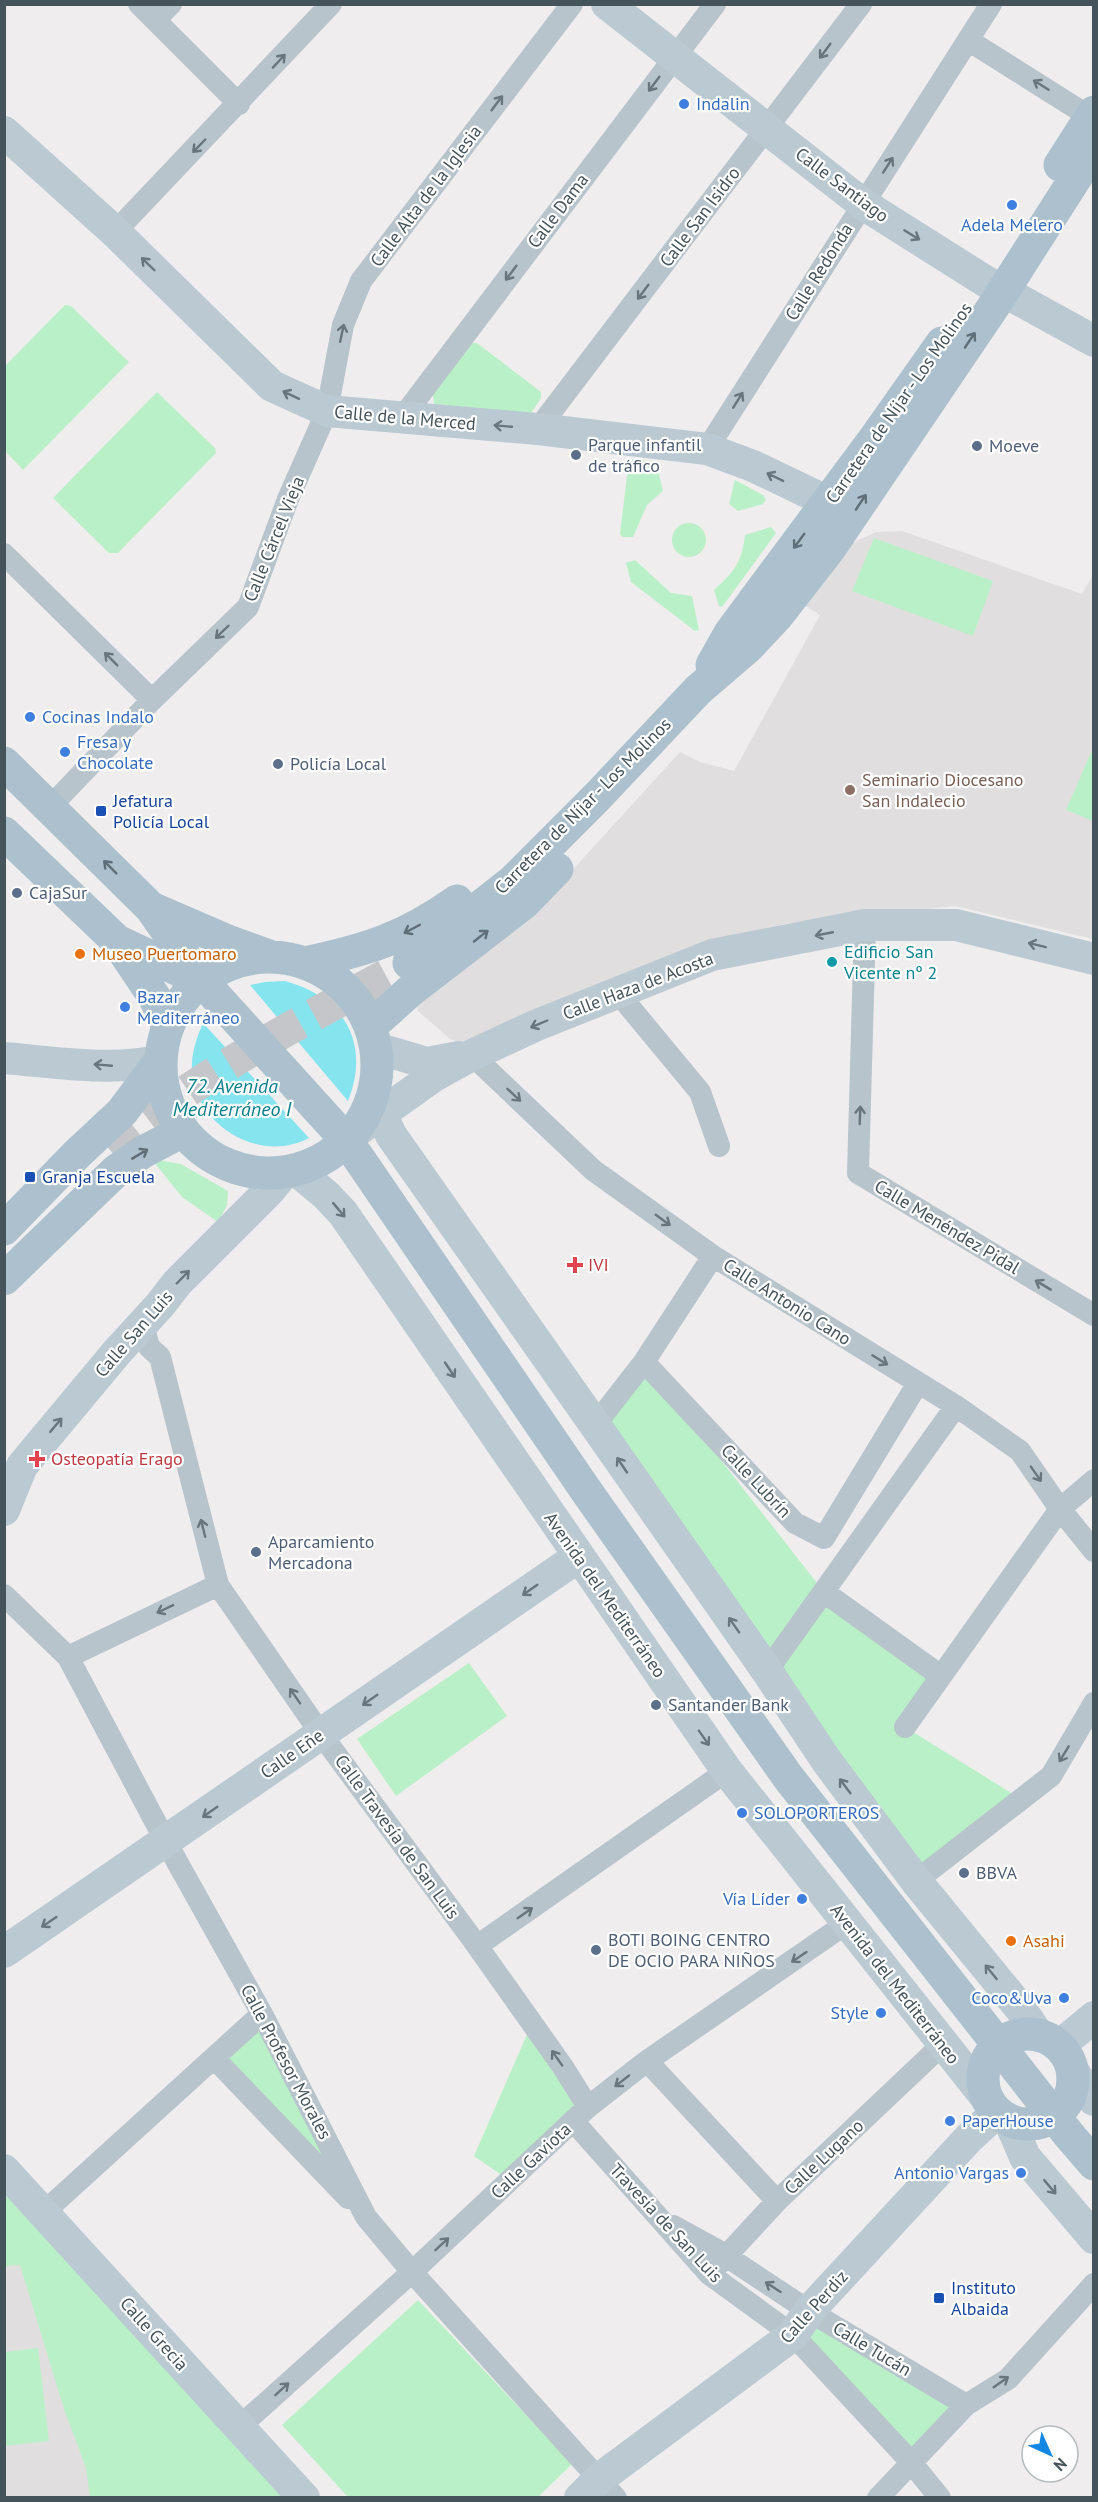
<svg xmlns="http://www.w3.org/2000/svg" width="1098" height="2502" font-family="'PT Sans',sans-serif">
	<style>
		.education { fill: #e1dee0 }
		.green { fill: #baf0c8 }
		.water { fill: #86e4ee }
		.lines { fill: none; stroke-linecap: round; stroke-linejoin: round }
		.primary-tunnel { stroke: #c5c6c9; stroke-width: 33; stroke-dasharray: 33 16; stroke-linecap: butt }
		.street { stroke: #b8c4cb; stroke-width: 22 }
		.secondary { stroke: #bac9d2; stroke-width: 32 }
		.primary { stroke: #acc1cd; stroke-width: 33 }
		.oneway { stroke: #68757d }
		.oneway2 { stroke: #68767f }
		.oneway3 { stroke: #5f6e78 }
		.shop-dot { fill: #3f7fe0; stroke: #fff; stroke-width: 2 }
		.service-dot { fill: #5c6f8a; stroke: #fff; stroke-width: 2 }
		.education-dot { fill: #8d6e63; stroke: #fff; stroke-width: 2 }
		.transit-dot { fill: #1a4fb4; stroke: #fff; stroke-width: 2 }
		.food-dot { fill: #e8710a; stroke: #fff; stroke-width: 2 }
		.culture-dot { fill: #0f9aa8; stroke: #fff; stroke-width: 2 }
		.health-dot { fill: #e0444e; stroke: #fff; stroke-width: 2 }
		.labels { text-anchor: middle; stroke-width: 4.5; stroke-linejoin: round; paint-order: stroke }
		.shop-label { font-size: 18px; fill: #366cbe; stroke: #fff; text-anchor: start }
		.street-label { font-size: 18px; fill: #45535b; stroke: #fff }
		.service-label { font-size: 18px; fill: #4e5e75; stroke: #fff; text-anchor: start }
		.education-label { font-size: 18px; fill: #785e54; stroke: #fff; text-anchor: start }
		.transit-label { font-size: 18px; fill: #164399; stroke: #fff; text-anchor: start }
		.culture-label { font-size: 18px; fill: #0d838f; stroke: #fff; text-anchor: start }
		.food-label { font-size: 18px; fill: #c56008; stroke: #fff; text-anchor: start }
		.health-label { font-size: 18px; fill: #be3a42; stroke: #fff; text-anchor: start }
		.water-label { font-size: 20px; font-style: italic; fill: #0a808c; stroke: #fff }
	</style>
	<rect width="100%" height="100%" fill="#f0edee"/>
	<!-- education -->
	<path class="education" d="M902,531l180,63 11,-19v364l-138,-33 -172,18 -119,41 -200,79 -14,-5 -32,-28 -2,-12 140,-111 124,-136 20,10 34,9 86,-156 -18,-11 50,-61 24,-11z
		M4,2265h16l67,202 4,30h-86z"/>
	<!-- green -->
	<path class="green" d="M65,305l6,1 58,56 -106,108 -18,-19v-85z
		M471,343h6l64,49v6l-13,20 -94,-12 -1,-13z
		M157,392l58,56 1,5 -98,100h-9l-56,-55z
		M629,459l27,3 7,29 -16,14 -14,32h-10l-3,-3z
		M735,480l28,15 3,5 -3,4 -25,7 -9,-7z
		M672 540a17 17 0 1 1 34 0a17 17 0 1 1-34 0Z
		M771,527l5,6 -54,74 -3,-1 -5,-16c20,-18 28,-28 31,-55z
		M874,538l119,43 -20,55 -121,-45z
		M635,560l36,33 21,3 7,34 -4,1 -64,-49 -5,-19z
		M1093,748v73l-27,-11z
		M158,1160l23,4 47,27 -1,14 -9,17 -36,-25 -29,-36z
		M644,1362l180,230 117,84 -36,51 116,72 -105,82 -321,-456z
		M469,1663l38,53 -111,80 -39,-57z
		M262,2014l104,203 -152,-159z
		M532,2023l56,84 -78,74 -36,-25z
		M4,2169l302,328h-216l-4,-29 -22,-59 -44,-144 -15,1z
		M418,2300l154,164 -34,33h-190l-66,-72z
		M809,2311l157,94 -56,56 -117,-126z
		M38,2348l11,93 -44,5v-94z"/>
	<!-- water -->
	<path class="water" d="M285,981c59,16 86,62 63,120l-98,-116 15,-3z
		M203,1023l106,115c-49,26 -113,-12 -117,-66 -1,-18 4,-33 11,-49z"/>
	<g class="lines">
		<!-- primary-tunnel -->
		<path class="primary-tunnel" d="M110,1150c88,-77 197,-131 299,-187"/>
		<!-- street -->
		<path class="street" d="M139,4l100,100
			M155,20l16,-16
			M968,40l122,77
			M115,232l216,-228
			M402,418l313,-414
			M538,429l323,-425
			M707,449l284,-445
			M4,554l148,146
			M49,808l103,-108 96,-93 40,-108 39,-88 16,-86 18,-44 211,-277
			M865,925l-7,248 236,142
			M618,993l82,99 19,54
			M472,1055l121,115 120,86 243,150 64,45 40,58 34,42
			M143,1324l6,23 11,10 58,228 103,149 152,206 90,127 25,40
			M644,1362l151,161 29,15 94,-155
			M595,1425l49,-63 69,-106
			M824,1592l117,84
			M4,1595l64,62 98,185 96,172 104,203 46,55 204,226
			M68,1657l150,-72
			M767,1671l189,-265
			M905,1727l155,-218 34,-29
			M916,1881l135,-105 43,-73
			M477,1946l250,-175
			M214,2058l134,140
			M647,2061l130,140
			M574,2122l135,152 84,61 117,126 30,37
			M43,2213l219,-199
			M673,2226l44,24 92,61 157,94
			M717,2266l60,-65 166,-157
			M238,2428l174,-156 176,-165 59,-46 200,-138
			M878,2498l88,-93 42,-26 86,-95"/>
		<!-- secondary -->
		<path class="secondary" d="M607,4l256,200 122,77 109,60
			M4,132l111,100 157,154 55,25 211,18 169,20 46,17 75,36
			M376,1048l51,15 32,-6
			M4,1058c50,4 108,14 157,2
			M373,1096l18,39 204,290 172,246 59,89 90,121 104,127 19,28
			M354,1133l80,-57 38,-21 65,-30 175,-70 153,-30h91l138,34
			M296,1170l30,25 17,18 384,558 261,329
			M4,1510l18,-44 95,-114 43,-47 17,-22 92,-92 15,-18
			M4,1952l574,-395
			M1059,2046l35,-29
			M1072,2070l22,30
			M1009,2120l16,37 69,81
			M4,2170l300,328
			M580,2498l19,-19 194,-144 16,-24 160,-173 28,-26"/>
		<!-- primary -->
		<path class="primary" d="M1060,165l34,-53
			M712,665l18,-32 145,-195 67,-95
			M4,763l147,145 51,73 145,160 240,351 201,285 281,358 25,29
			M4,833l113,108 83,39
			M151,908l74,32 44,16
			M118,943l37,55 13,29
			M161 1065a108 108 0 1 1 216 0a108 108 0 1 1-216 0Z
			M305,963c62,-13 100,-25 152,-62
			M409,963l104,-82 84,-84 101,-107 50,-43 29,-31 53,-68 48,-71 115,-170 101,-158
			M371,1026l39,-35 114,-88 33,-34
			M4,1229l73,-75 45,-42 39,-52
			M4,1279l113,-109 26,-18 40,-21
			M983 2079a45 45 0 1 1 90 0a45 45 0 1 1-90 0Z"/>
	</g>
	<!-- one-way arrows -->
	<defs><path id="oneway-shaft" d="M-6 0H5M1.5-3L5.5 0L1.5 3" fill="none" stroke-width="1.6" stroke-linecap="round" stroke-linejoin="round" transform="scale(1.5)"/></defs>
	<g class="oneway">
		<use href="#oneway-shaft" transform="translate(825 51) rotate(127)"/>
		<use href="#oneway-shaft" transform="translate(279 61) rotate(-47)"/>
		<use href="#oneway-shaft" transform="translate(654 84) rotate(127)"/>
		<use href="#oneway-shaft" transform="translate(1041 85) rotate(-148)"/>
		<use href="#oneway-shaft" transform="translate(497 103) rotate(-53)"/>
		<use href="#oneway-shaft" transform="translate(199 146) rotate(134)"/>
		<use href="#oneway-shaft" transform="translate(888 165) rotate(-57)"/>
		<use href="#oneway-shaft" transform="translate(511 273) rotate(127)"/>
		<use href="#oneway-shaft" transform="translate(643 292) rotate(127)"/>
		<use href="#oneway-shaft" transform="translate(342 333) rotate(-78)"/>
		<use href="#oneway-shaft" transform="translate(738 400) rotate(-58)"/>
		<use href="#oneway-shaft" transform="translate(222 632) rotate(136)"/>
		<use href="#oneway-shaft" transform="translate(111 659) rotate(-135)"/>
		<use href="#oneway-shaft" transform="translate(514 1095) rotate(43)"/>
		<use href="#oneway-shaft" transform="translate(860 1115) rotate(-88)"/>
		<use href="#oneway-shaft" transform="translate(663 1220) rotate(36)"/>
		<use href="#oneway-shaft" transform="translate(1043 1285) rotate(-149)"/>
		<use href="#oneway-shaft" transform="translate(880 1360) rotate(32)"/>
		<use href="#oneway-shaft" transform="translate(1036 1474) rotate(55)"/>
		<use href="#oneway-shaft" transform="translate(203 1528) rotate(-104)"/>
		<use href="#oneway-shaft" transform="translate(165 1609) rotate(154)"/>
		<use href="#oneway-shaft" transform="translate(295 1696) rotate(-125)"/>
		<use href="#oneway-shaft" transform="translate(1064 1754) rotate(121)"/>
		<use href="#oneway-shaft" transform="translate(525 1913) rotate(-35)"/>
		<use href="#oneway-shaft" transform="translate(799 1957) rotate(146)"/>
		<use href="#oneway-shaft" transform="translate(557 2058) rotate(-125)"/>
		<use href="#oneway-shaft" transform="translate(622 2081) rotate(142)"/>
		<use href="#oneway-shaft" transform="translate(442 2244) rotate(-43)"/>
		<use href="#oneway-shaft" transform="translate(773 2287) rotate(-147)"/>
		<use href="#oneway-shaft" transform="translate(1001 2382) rotate(-35)"/>
		<use href="#oneway-shaft" transform="translate(282 2389) rotate(-42)"/>
	</g>
	<g class="oneway2">
		<use href="#oneway-shaft" transform="translate(912 235) rotate(32)"/>
		<use href="#oneway-shaft" transform="translate(148 264) rotate(-136)"/>
		<use href="#oneway-shaft" transform="translate(291 395) rotate(-155)"/>
		<use href="#oneway-shaft" transform="translate(503 426) rotate(-175)"/>
		<use href="#oneway-shaft" transform="translate(775 477) rotate(-154)"/>
		<use href="#oneway-shaft" transform="translate(824 934) rotate(169)"/>
		<use href="#oneway-shaft" transform="translate(1037 945) rotate(-166)"/>
		<use href="#oneway-shaft" transform="translate(539 1024) rotate(157)"/>
		<use href="#oneway-shaft" transform="translate(103 1065) rotate(-175)"/>
		<use href="#oneway-shaft" transform="translate(339 1210) rotate(50)"/>
		<use href="#oneway-shaft" transform="translate(183 1277) rotate(-46)"/>
		<use href="#oneway-shaft" transform="translate(450 1370) rotate(56)"/>
		<use href="#oneway-shaft" transform="translate(56 1425) rotate(-50)"/>
		<use href="#oneway-shaft" transform="translate(622 1465) rotate(-124)"/>
		<use href="#oneway-shaft" transform="translate(530 1590) rotate(145)"/>
		<use href="#oneway-shaft" transform="translate(734 1625) rotate(-125)"/>
		<use href="#oneway-shaft" transform="translate(370 1700) rotate(145)"/>
		<use href="#oneway-shaft" transform="translate(704 1738) rotate(55)"/>
		<use href="#oneway-shaft" transform="translate(845 1786) rotate(-127)"/>
		<use href="#oneway-shaft" transform="translate(210 1812) rotate(145)"/>
		<use href="#oneway-shaft" transform="translate(49 1922) rotate(146)"/>
		<use href="#oneway-shaft" transform="translate(991 1972) rotate(-129)"/>
		<use href="#oneway-shaft" transform="translate(1050 2187) rotate(50)"/>
	</g>
	<g class="oneway3">
		<use href="#oneway-shaft" transform="translate(970 340) rotate(-56)"/>
		<use href="#oneway-shaft" transform="translate(861 502) rotate(-56)"/>
		<use href="#oneway-shaft" transform="translate(799 541) rotate(126)"/>
		<use href="#oneway-shaft" transform="translate(110 867) rotate(-135)"/>
		<use href="#oneway-shaft" transform="translate(412 929) rotate(152)"/>
		<use href="#oneway-shaft" transform="translate(481 936) rotate(-38)"/>
		<use href="#oneway-shaft" transform="translate(140 1154) rotate(-31)"/>
	</g>
	<!-- markers -->
	<g class="shop-dot">
		<circle cx="684" cy="104" r="6"/>
		<circle cx="1012" cy="205" r="6"/>
		<circle cx="30" cy="717" r="6"/>
		<circle cx="65" cy="752" r="6"/>
		<circle cx="125" cy="1007" r="6"/>
		<circle cx="742" cy="1813" r="6"/>
		<circle cx="802" cy="1899" r="6"/>
		<circle cx="1064" cy="1998" r="6"/>
		<circle cx="881" cy="2013" r="6"/>
		<circle cx="950" cy="2121" r="6"/>
		<circle cx="1021" cy="2173" r="6"/>
	</g>
	<g class="service-dot">
		<circle cx="977" cy="446" r="6"/>
		<circle cx="576" cy="455" r="6"/>
		<circle cx="278" cy="764" r="6"/>
		<circle cx="17" cy="893" r="6"/>
		<circle cx="256" cy="1552" r="6"/>
		<circle cx="656" cy="1705" r="6"/>
		<circle cx="964" cy="1873" r="6"/>
		<circle cx="596" cy="1950" r="6"/>
	</g>
	<circle class="education-dot" cx="850" cy="790" r="6"/>
	<g class="transit-dot">
		<rect x="95" y="805" width="12" height="12" rx="3"/>
		<rect x="24" y="1171" width="12" height="12" rx="3"/>
		<rect x="933" y="2292" width="12" height="12" rx="3"/>
	</g>
	<g class="food-dot">
		<circle cx="80" cy="954" r="6"/>
		<circle cx="1011" cy="1941" r="6"/>
	</g>
	<circle class="culture-dot" cx="832" cy="962" r="6"/>
	<g class="health-dot">
		<path d="M572 1256h6v6h6v6h-6v6h-6v-6h-6v-6h6z"/>
		<path d="M34 1450h6v6h6v6h-6v6h-6v-6h-6v-6h6z"/>
	</g>
	<g class="labels">
		<!-- shop labels -->
		<g class="shop-label">
			<text x="696" y="110">Indalin</text>
			<text x="1012" y="231" text-anchor="middle">Adela Melero</text>
			<text x="42" y="723">Cocinas Indalo</text>
			<text x="77" y="748">Fresa y<tspan x="77" dy="21">Chocolate</tspan></text>
			<text x="137" y="1003">Bazar<tspan x="137" dy="21">Mediterráneo</tspan></text>
			<text x="754" y="1819">SOLOPORTEROS</text>
			<text x="790" y="1905" text-anchor="end">Vía Líder</text>
			<text x="1052" y="2004" text-anchor="end">Coco&amp;Uva</text>
			<text x="869" y="2019" text-anchor="end">Style</text>
			<text x="962" y="2127">PaperHouse</text>
			<text x="1009" y="2179" text-anchor="end">Antonio Vargas</text>
		</g>
		<!-- street labels -->
		<g class="street-label">
			<text transform="translate(842 185) rotate(37)" y="6">Calle Santiago</text>
			<text transform="translate(426 196) rotate(-53)" y="6">Calle Alta de la Iglesia</text>
			<text transform="translate(558 211) rotate(-53)" y="6">Calle Dama</text>
			<text transform="translate(700 217) rotate(-53)" y="6">Calle San Isidro</text>
			<text transform="translate(819 272) rotate(-58)" y="6">Calle Redonda</text>
			<text transform="translate(899 403) rotate(-55)" y="6">Carretera de Níjar - Los Molinos</text>
			<text transform="translate(405 418) rotate(5)" y="6">Calle de la Merced</text>
			<text transform="translate(274 539) rotate(-68)" y="6">Calle Cárcel Vieja</text>
			<text transform="translate(583 806) rotate(-45)" y="6">Carretera de Níjar - Los Molinos</text>
			<text transform="translate(638 986) rotate(-21)" y="6">Calle Haza de Acosta</text>
			<text transform="translate(947 1227) rotate(31)" y="6">Calle Menéndez Pidal</text>
			<text transform="translate(787 1302) rotate(32)" y="6">Calle Antonio Cano</text>
			<text transform="translate(134 1334) rotate(-49)" y="6">Calle San Luis</text>
			<text transform="translate(756 1481) rotate(47)" y="6">Calle Lubrín</text>
			<text transform="translate(605 1595) rotate(55)" y="6">Avenida del Mediterráneo</text>
			<text transform="translate(292 1754) rotate(-35)" y="6">Calle Eñe</text>
			<text transform="translate(397 1837) rotate(54)" y="6">Calle Travesía de San Luis</text>
			<text transform="translate(895 1984) rotate(52)" y="6">Avenida del Mediterráneo</text>
			<text transform="translate(286 2062) rotate(62)" y="6">Calle Profesor Morales</text>
			<text transform="translate(824 2157) rotate(-43)" y="6">Calle Lugano</text>
			<text transform="translate(531 2161) rotate(-43)" y="6">Calle Gaviota</text>
			<text transform="translate(666 2223) rotate(47)" y="6">Travesía de San Luis</text>
			<text transform="translate(814 2307) rotate(-48)" y="6">Calle Perdiz</text>
			<text transform="translate(154 2334) rotate(48)" y="6">Calle Grecia</text>
			<text transform="translate(872 2349) rotate(31)" y="6">Calle Tucán</text>
		</g>
		<!-- service labels -->
		<g class="service-label">
			<text x="588" y="451">Parque infantil<tspan x="588" dy="21">de tráfico</tspan></text>
			<text x="989" y="452">Moeve</text>
			<text x="290" y="770">Policía Local</text>
			<text x="29" y="899">CajaSur</text>
			<text x="268" y="1548">Aparcamiento<tspan x="268" dy="21">Mercadona</tspan></text>
			<text x="668" y="1711">Santander Bank</text>
			<text x="976" y="1879">BBVA</text>
			<text x="608" y="1946">BOTI BOING CENTRO<tspan x="608" dy="21">DE OCIO PARA NIÑOS</tspan></text>
		</g>
		<!-- education labels -->
		<g class="education-label">
			<text x="862" y="786">Seminario Diocesano<tspan x="862" dy="21">San Indalecio</tspan></text>
		</g>
		<!-- transit labels -->
		<g class="transit-label">
			<text x="113" y="807">Jefatura<tspan x="113" dy="21">Policía Local</tspan></text>
			<text x="42" y="1183">Granja Escuela</text>
			<text x="951" y="2294">Instituto<tspan x="951" dy="21">Albaida</tspan></text>
		</g>
		<!-- culture labels -->
		<g class="culture-label">
			<text x="844" y="958">Edificio San<tspan x="844" dy="21">Vicente nº 2</tspan></text>
		</g>
		<!-- food labels -->
		<g class="food-label">
			<text x="92" y="960">Museo Puertomaro</text>
			<text x="1023" y="1947">Asahi</text>
		</g>
		<!-- health labels -->
		<g class="health-label">
			<text x="588" y="1271">IVI</text>
			<text x="51" y="1465">Osteopatía Erago</text>
		</g>
		<!-- water labels -->
		<g class="water-label">
			<text x="232" y="1093">72. Avenida<tspan x="232" dy="23">Mediterráneo I</tspan></text>
		</g>
	</g>
	<!-- border -->
	<rect width="1098" height="2502" fill="none" stroke="#45535b" stroke-width="12"/>
	<!-- north arrow -->
	<g transform="translate(1050 2454) rotate(135)"><circle r="28" fill="#ffffff" stroke="#b5babd" stroke-width="1.5"/>
	<path d="M0-4.5L10 22L0 15L-10 22Z" fill="#1487e4"/>
	<text y="-9" font-size="16" font-weight="bold" text-anchor="middle" fill="#45535b">N</text>
	</g>
</svg>
